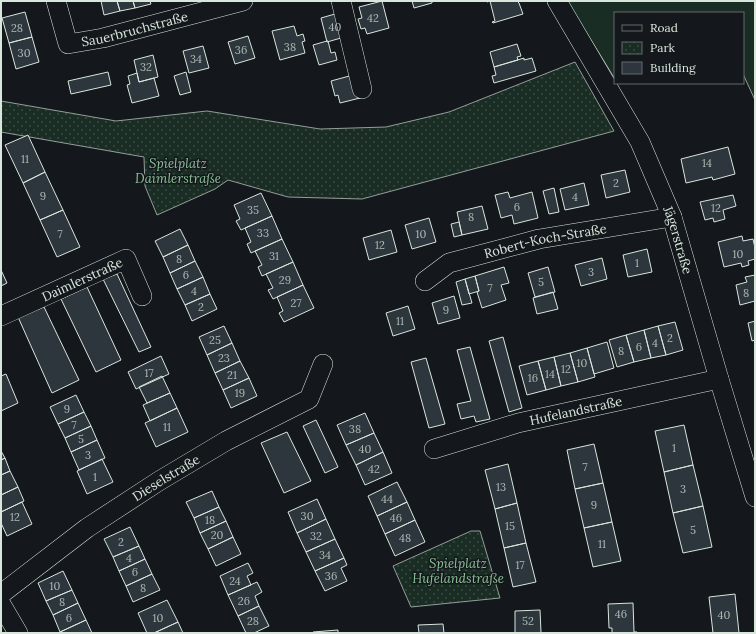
<svg xmlns="http://www.w3.org/2000/svg" width="756" height="634" font-family="Lora,serif">
	<style>
		.grass { fill: #1a2d24; stroke: #939e99 }
		.park { fill: url(#park-dots); stroke: #939e99 }
		.building { fill: #2c363c; stroke: #d8e6dc }
		.lines { fill: none; stroke-linecap: round; stroke-linejoin: round }
		.minor-casing { stroke: #d8e6dc; stroke-width: 20 }
		.minor { stroke: #14181c; stroke-width: 19 }
		.labels { text-anchor: middle; stroke-width: 3; stroke-linejoin: round; paint-order: stroke }
		.number-label { font-size: 11px; fill: #adbab4 }
		.street-label { font-size: 13px; fill: #d8e6dc; stroke: #14181c }
		.park-label { font-size: 13px; font-style: italic; fill: #8ac095; stroke: #14181c }
	</style>
	<defs>
		<pattern id="park-dots" width="8" height="8" patternUnits="userSpaceOnUse"><rect width="8" height="8" fill="#1a2d24"/><path d="M2 2h.1M6 6h.1" fill="none" stroke="#3b4b43" stroke-width="1.8" stroke-linecap="round"/></pattern>
	</defs>
	<rect width="100%" height="100%" fill="#14181c"/>
	<!-- grass -->
	<path class="grass" d="M567,1h188v99l-12,-26v-61h-128v66z"/>
	<!-- park -->
	<path class="park" d="M575,62l39,69 -252,68 -74,-2 -60,-17 -13,9 -58,26 -12,-29 -1,-29 -143,-25v-31l115,20 91,-10 113,18 66,-2 63,-15z
		M471,531h9l20,67 -89,9 -18,-41z"/>
	<!-- building -->
	<path class="building" d="M101,1h16l3,10 -16,4z
		M117,1h16l2,7 -15,3z
		M133,1h17l1,3 -16,4z
		M382,1l7,27 -22,6 -2,-6 -4,1 -3,-10 4,-1 -3,-11z
		M412,1h20v2l-18,5z
		M487,1h30l2,2 4,11 -30,9 -1,-1 3,-1 -5,-20 -3,1z
		M25,12l7,25 -23,6 -7,-25z
		M342,12l6,24 -21,6 -6,-24z
		M294,26l3,10 6,-2 2,7 -3,1 3,11 -25,7 -8,-29z
		M248,36l7,22 -20,6 -7,-22z
		M32,37l7,25 -23,7 -7,-26z
		M327,41h1l3,12 4,-1 2,8 -18,5 -6,-20z
		M517,44l4,12 -4,1 1,3 -24,7 -4,-15z
		M203,46l6,22 -20,5 -6,-22z
		M153,55l5,22 -19,5 -5,-22z
		M524,58v2l8,-2 4,13 -42,12 -2,-7 4,-1 -2,-8z
		M108,72l3,13 -40,9 -3,-13z
		M186,72l5,20 -11,3 -6,-19z
		M137,73l2,9 15,-4 5,18 -27,7 -5,-18 3,-1 -2,-8z
		M353,75l7,23 -20,5 -2,-8 -3,1 -4,-15z
		M28,135l17,37 -22,11 -18,-38z
		M728,147l7,27 -22,6 -1,-3 -26,6 -5,-24z
		M625,170l5,22 -24,6 -5,-23z
		M45,172l18,38 -23,10 -17,-37z
		M584,183l5,22 -24,5 -5,-21z
		M554,188l5,24 -10,2 -6,-23z
		M508,192l2,6 22,-6 6,26 -24,6 -2,-9 -11,3 -6,-23z
		M261,193l11,23 -31,14 -5,-9 4,-2 -6,-14z
		M733,195l3,11 -13,4 2,9 -11,3 -1,-4 -8,2 -5,-18z
		M482,206l6,23 -26,6 -5,-23z
		M63,210l17,37 -23,10 -17,-37z
		M272,216l10,23 -31,14 -4,-9 4,-2 -6,-14z
		M429,218l7,24 -24,7 -7,-24z
		M459,222l3,13 -8,2 -3,-13z
		M180,229l8,16 -25,12 -8,-16z
		M391,230l6,22 -28,8 -6,-22z
		M742,236l1,5 10,-2 2,9v11l-7,2 1,4 -7,2 -1,-4 -17,4 -6,-25z
		M282,239l11,23 -31,14 -4,-9 4,-2 -7,-14z
		M188,245l7,16 -25,12 -7,-16z
		M647,249l5,23 -24,5 -5,-22z
		M602,258l5,21 -26,7 -6,-21z
		M195,261l8,16 -26,12 -7,-16z
		M293,262l10,23 -30,14 -5,-9 5,-2 -7,-14z
		M504,267l5,16 -8,2 5,15 -24,8 -5,-16 2,-1 -4,-15z
		M548,267l7,25 -20,5 -7,-24z
		M1,270l6,13 -6,3z
		M117,274l34,73 -12,5 -36,-73z
		M755,275v26l-15,4 -4,-20 11,-3 -2,-5z
		M475,276l4,15 -10,3 -4,-15z
		M203,277l7,17 -25,11 -8,-16z
		M465,279l7,24 -10,2 -6,-23z
		M303,285l11,23 -30,14 -5,-9 4,-2 -6,-14z
		M87,287l34,73 -25,12 -35,-73z
		M553,292l5,17 -21,5 -4,-16z
		M210,294l7,15 -25,12 -7,-16z
		M454,296l6,22 -22,6 -6,-21z
		M408,306l7,23 -22,7 -7,-23z
		M44,307l35,73 -27,13 -34,-76z
		M755,321v19l-3,1 -4,-18z
		M675,322l8,28 -17,5 -8,-29z
		M224,326l8,17 -25,12 -8,-18z
		M658,326l8,29 -15,3 -7,-28z
		M644,330l7,28 -17,4 -8,-27z
		M626,335l8,27 -17,5 -8,-27z
		M503,337l19,71 -13,4 -20,-71z
		M607,342l7,26 -20,6 -7,-26z
		M232,343l8,18 -25,12 -8,-18z
		M470,347l20,72 -14,3 -2,-6 -13,3 -4,-15 14,-3 -14,-51z
		M587,348l8,29 -17,5 -8,-29z
		M570,353l8,29 -17,4 -7,-29z
		M161,356l8,18 -33,15 -8,-17z
		M554,357l7,29 -15,4 -8,-29z
		M426,358l19,66 -16,4 -18,-66z
		M240,361l9,17 -26,12 -8,-17z
		M538,361l8,29 -19,5 -8,-29z
		M6,374l12,29 -17,8v-35z
		M162,376l8,17 -23,10 -8,-16z
		M249,378l8,18 -26,12 -8,-18z
		M170,393l7,15 -27,13 -7,-16z
		M76,395l8,17 -26,12 -8,-17z
		M177,408l11,24 -32,15 -11,-24z
		M84,412l7,14 -26,12 -7,-14z
		M365,413l9,20 -28,12 -9,-20z
		M316,420l22,47 -13,6 -22,-47z
		M684,425l9,40 -29,7 -9,-41z
		M91,426l6,14 -26,12 -6,-14z
		M287,432l24,49 -27,12 -23,-50z
		M374,433l9,19 -27,13 -10,-20z
		M97,440l8,18 -26,12 -8,-18z
		M594,444l9,39 -28,6 -8,-39z
		M1,451l4,7 -4,2z
		M383,452l9,21 -27,12 -9,-20z
		M5,458l5,13 -9,4v-15z
		M102,459l11,23 -26,12 -10,-23z
		M508,464l9,39 -22,6 -10,-39z
		M693,465l10,41 -30,7 -9,-41z
		M10,471l8,16 -17,8v-20z
		M397,482l10,20 -30,14 -9,-20z
		M603,483l9,39 -28,6 -9,-39z
		M18,487l6,14 -23,11v-17z
		M212,491l7,16 -25,11 -8,-16z
		M317,499l9,20 -29,14 -9,-21z
		M22,502l10,22 -25,12 -6,-13v-11z
		M407,502l8,18 -30,14 -8,-18z
		M517,503l9,40 -22,5 -9,-39z
		M703,506l9,41 -29,6 -10,-40z
		M219,507l7,14 -26,12 -6,-15z
		M326,519l9,20 -29,13 -9,-19z
		M415,520l10,22 -30,14 -10,-22z
		M226,521l7,16 -25,12 -8,-16z
		M612,522l9,39 -28,6 -9,-39z
		M130,527l9,19 -26,11 -9,-18z
		M233,537l8,17 -25,12 -8,-17z
		M335,539l9,19 -29,13 -9,-19z
		M526,543l10,39 -23,5 -9,-39z
		M139,546l6,13 -26,12 -6,-14z
		M344,558l3,7 -6,3 6,13 -22,10 -10,-20z
		M145,559l7,15 -26,12 -7,-15z
		M248,563l5,10 -6,3 4,9 -23,10 -8,-19z
		M63,571l9,19 -26,11 -8,-18z
		M152,574l8,16 -27,12 -7,-16z
		M257,582l5,10 -7,4 4,10 -21,10 -10,-21z
		M72,590l6,13 -25,12 -7,-14z
		M735,594l4,39h-26l-4,-36z
		M167,600l11,22 -24,11h-7l-9,-20z
		M78,603l8,17 -26,12 -7,-17z
		M633,603l1,29h3v1h-25v-5h-3l-1,-24z
		M259,606l10,20 -15,7h-8l-8,-17z
		M540,610l1,23h-26v-22z
		M86,620l6,13h-31l-1,-1z
		M178,622l5,11h-29z
		M443,624l1,9h-25l-1,-8z
		M338,630v3h-25v-1z"/>
	<g class="lines">
		<defs>
			<g id="minor">
				<path id="s1" d="M56,1l12,43 35,-6 140,-37"/>
				<path d="M341,1l21,88"/>
				<path id="s2" d="M557,1l83,141 32,75 47,162 36,118"/>
				<path id="s3" d="M425,281l24,-18 90,-24 133,-22"/>
				<path id="s4" d="M1,316l125,-57 16,37"/>
				<path id="s5" d="M434,449l84,-26 201,-44"/>
				<path id="s6" d="M1,594l86,-66 72,-47 67,-40 83,-42 14,-35"/>
				<path d="M1,604l17,29"/>
			</g>
		</defs>
		<!-- minor casing -->
		<use href="#minor" class="minor-casing"/>
		<!-- minor -->
		<use href="#minor" class="minor"/>
	</g>
	<g class="labels">
		<!-- number labels -->
		<g class="number-label">
			<text x="373" y="22">42</text>
			<text x="335" y="31">40</text>
			<text x="17" y="32">28</text>
			<text x="290" y="51">38</text>
			<text x="241" y="54">36</text>
			<text x="24" y="57">30</text>
			<text x="196" y="63">34</text>
			<text x="146" y="71">32</text>
			<text x="25" y="163">11</text>
			<text x="707" y="167">14</text>
			<text x="616" y="187">2</text>
			<text x="43" y="200">9</text>
			<text x="575" y="201">4</text>
			<text x="517" y="211">6</text>
			<text x="716" y="212">12</text>
			<text x="253" y="214">35</text>
			<text x="471" y="221">8</text>
			<text x="263" y="237">33</text>
			<text x="60" y="238">7</text>
			<text x="421" y="238">10</text>
			<text x="380" y="249">12</text>
			<text x="738" y="258">10</text>
			<text x="274" y="260">31</text>
			<text x="179" y="263">8</text>
			<text x="637" y="267">1</text>
			<text x="591" y="276">3</text>
			<text x="186" y="279">6</text>
			<text x="285" y="284">29</text>
			<text x="541" y="286">5</text>
			<text x="490" y="292">7</text>
			<text x="194" y="295">4</text>
			<text x="746" y="297">8</text>
			<text x="296" y="307">27</text>
			<text x="201" y="311">2</text>
			<text x="446" y="314">9</text>
			<text x="400" y="325">11</text>
			<text x="670" y="342">2</text>
			<text x="215" y="344">25</text>
			<text x="655" y="347">4</text>
			<text x="639" y="351">6</text>
			<text x="621" y="355">8</text>
			<text x="224" y="362">23</text>
			<text x="582" y="367">10</text>
			<text x="566" y="373">12</text>
			<text x="149" y="377">17</text>
			<text x="550" y="378">14</text>
			<text x="232" y="379">21</text>
			<text x="533" y="382">16</text>
			<text x="240" y="397">19</text>
			<text x="67" y="413">9</text>
			<text x="74" y="429">7</text>
			<text x="167" y="431">11</text>
			<text x="355" y="433">38</text>
			<text x="81" y="443">5</text>
			<text x="674" y="452">1</text>
			<text x="365" y="453">40</text>
			<text x="88" y="459">3</text>
			<text x="585" y="471">7</text>
			<text x="374" y="473">42</text>
			<text x="95" y="481">1</text>
			<text x="501" y="491">13</text>
			<text x="683" y="493">3</text>
			<text x="387" y="503">44</text>
			<text x="594" y="509">9</text>
			<text x="307" y="520">30</text>
			<text x="15" y="521">12</text>
			<text x="396" y="522">46</text>
			<text x="210" y="524">18</text>
			<text x="510" y="530">15</text>
			<text x="693" y="534">5</text>
			<text x="217" y="539">20</text>
			<text x="316" y="540">32</text>
			<text x="405" y="542">48</text>
			<text x="121" y="546">2</text>
			<text x="602" y="548">11</text>
			<text x="325" y="559">34</text>
			<text x="129" y="562">4</text>
			<text x="520" y="569">17</text>
			<text x="135" y="576">6</text>
			<text x="331" y="580">36</text>
			<text x="235" y="585">24</text>
			<text x="55" y="590">10</text>
			<text x="143" y="592">8</text>
			<text x="244" y="605">26</text>
			<text x="62" y="606">8</text>
			<text x="621" y="618">46</text>
			<text x="724" y="619">40</text>
			<text x="69" y="622">6</text>
			<text x="158" y="622">10</text>
			<text x="253" y="625">28</text>
			<text x="528" y="625">52</text>
		</g>
		<!-- street labels -->
		<g class="street-label">
			<text dy="5" stroke="none"><textPath href="#s1" startOffset="113">Sauerbruchstraße</textPath></text>
			<text dy="5" stroke="none"><textPath href="#s2" startOffset="269">Jägerstraße</textPath></text>
			<text dy="5" stroke="none"><textPath href="#s3" startOffset="129">Robert-Koch-Straße</textPath></text>
			<text dy="5" stroke="none"><textPath href="#s4" startOffset="89">Daimlerstraße</textPath></text>
			<text dy="5" stroke="none"><textPath href="#s5" startOffset="147">Hufelandstraße</textPath></text>
			<text dy="5" stroke="none"><textPath href="#s6" startOffset="202">Dieselstraße</textPath></text>
		</g>
		<!-- park labels -->
		<g class="park-label">
			<text x="178" y="168">Spielplatz<tspan x="178" dy="15">Daimlerstraße</tspan></text>
			<text x="458" y="568">Spielplatz<tspan x="458" dy="15">Hufelandstraße</tspan></text>
		</g>
	</g>
	<!-- border -->
	<rect width="756" height="634" fill="none" stroke="#d8e6dc" stroke-width="4"/>
	<!-- legend -->
	<rect x="614" y="12" width="130" height="72" fill="#14181c" stroke="#626a69"/>
	<rect x="622" y="25" width="20" height="6" fill="#14181c" stroke="#626a69"/>
	<text x="650" y="32" font-size="12" fill="#d8e6dc">Road</text>
	<rect x="622" y="42" width="20" height="12" fill="url(#park-dots)" stroke="#626a69"/>
	<text x="650" y="52" font-size="12" fill="#d8e6dc">Park</text>
	<rect x="622" y="62" width="20" height="12" fill="#2c363c" stroke="#626a69"/>
	<text x="650" y="72" font-size="12" fill="#d8e6dc">Building</text>
</svg>
